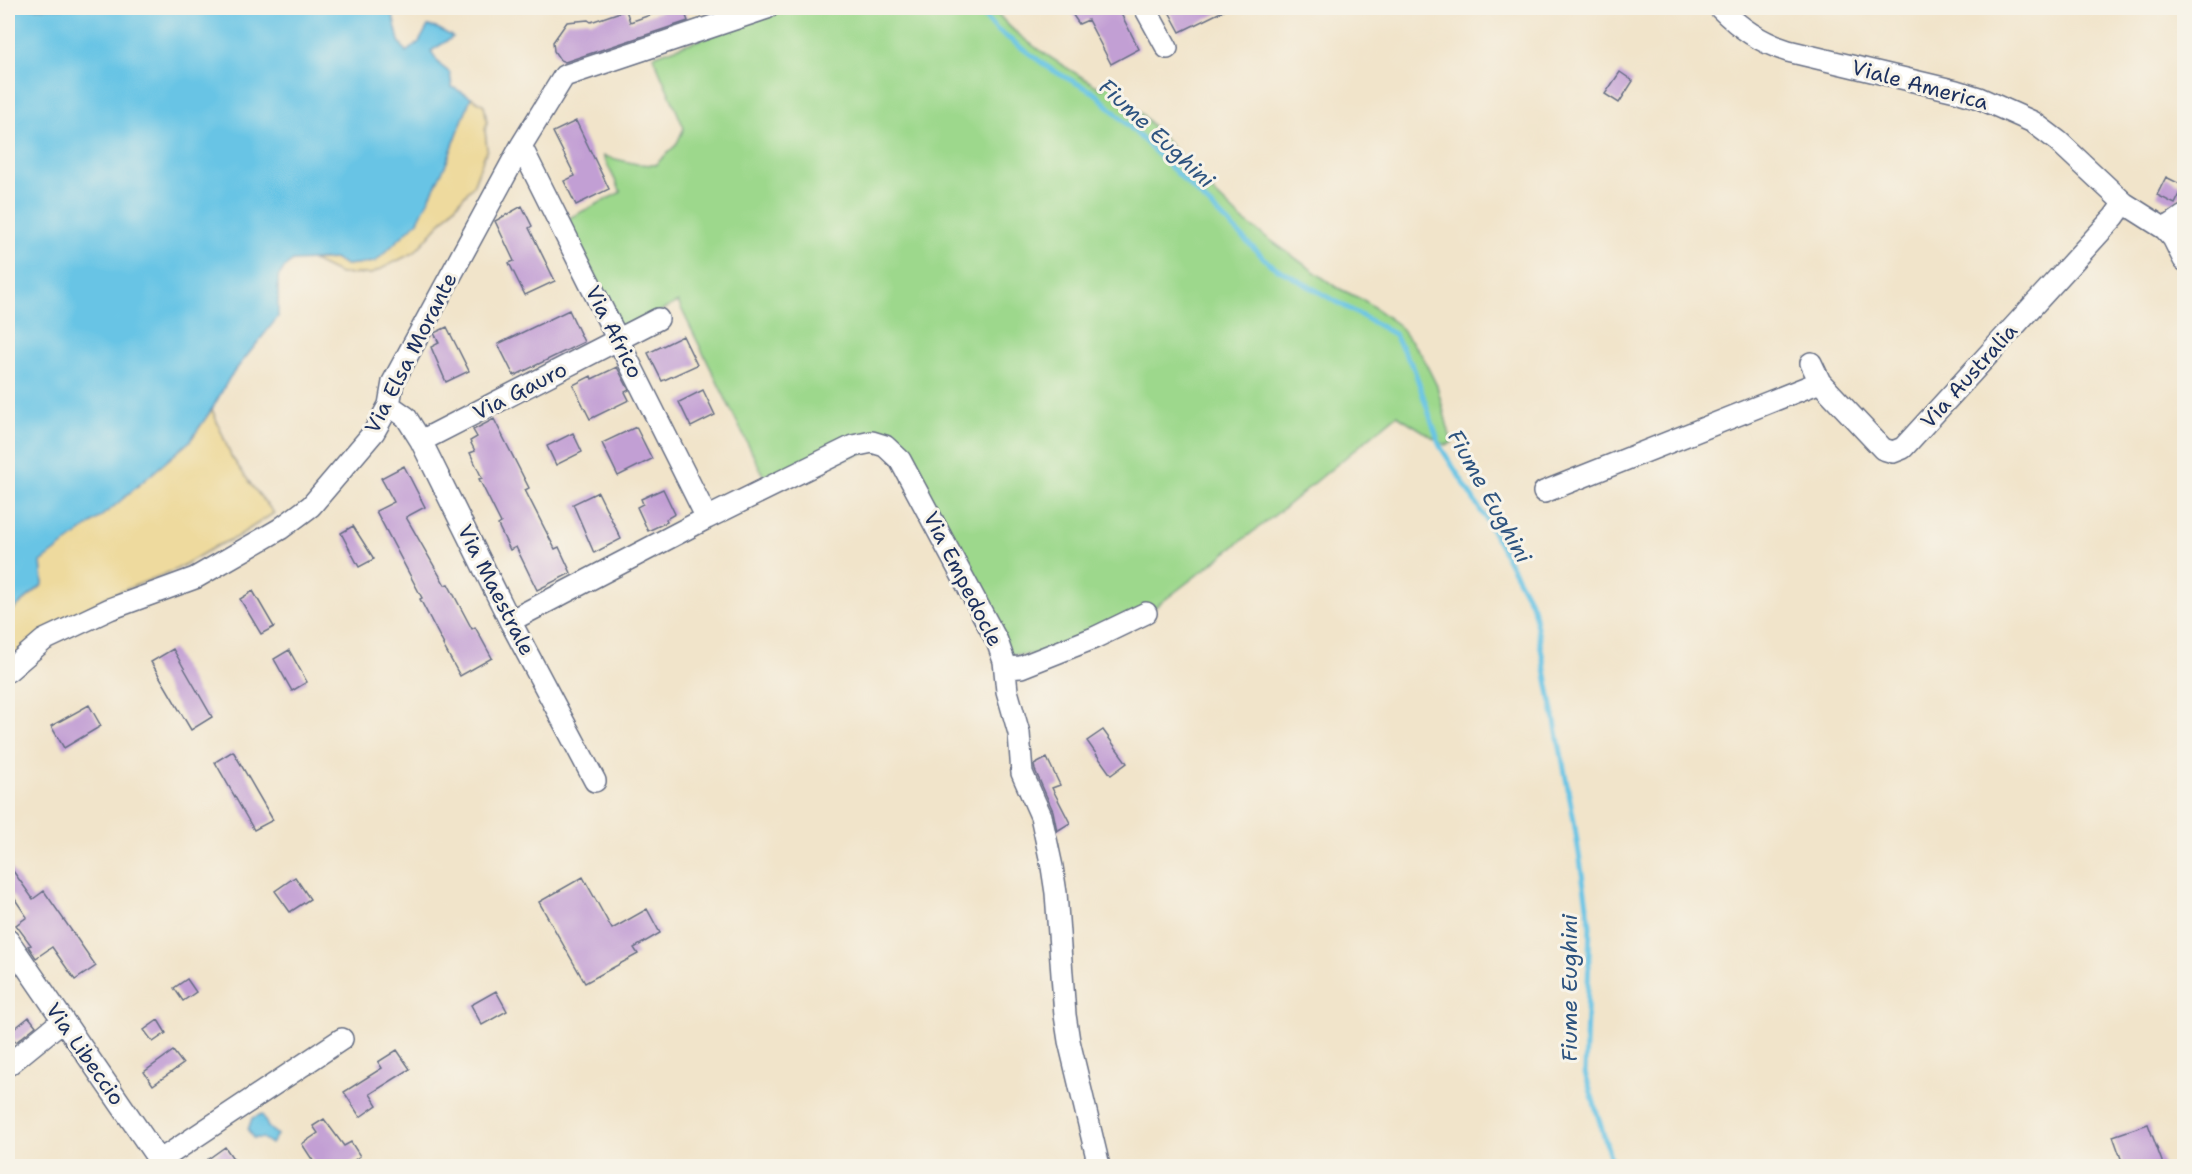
<svg xmlns="http://www.w3.org/2000/svg" width="2192" height="1174" font-family="'Shantell Sans',sans-serif">
	<style>
		.green { fill: #9dd88c; stroke: #5c8475; stroke-width: 1.5 }
		.sand { fill: #eeda9e; stroke: #84847e; stroke-width: 1.5 }
		.water { fill: #67c4e5; stroke: #417aa2; stroke-width: 1.5 }
		.lines { fill: none; stroke-linecap: round; stroke-linejoin: round }
		.stream { stroke: #67c4e5; stroke-width: 5 }
		.building { fill: #c29fd4 }
		.minor-casing { stroke: #666e84; stroke-width: 24 }
		.minor { stroke: #fff; stroke-width: 21 }
		.labels { text-anchor: middle; stroke-width: 6; stroke-linejoin: round; paint-order: stroke }
		.street-label { font-size: 21px; fill: #1b2f5e; stroke: #f7f3e8 }
		.water-label { font-size: 22px; font-style: italic; fill: #2e5480; stroke: #f7f3e8 }
	</style>
	<rect width="100%" height="100%" fill="#f7f3e8"/>
	<filter id="ink" filterUnits="userSpaceOnUse"><feTurbulence type="fractalNoise" baseFrequency=".0167" numOctaves="2"/><feDisplacementMap in="SourceGraphic" scale="12" xChannelSelector="R" yChannelSelector="G"/><feConvolveMatrix kernelMatrix="1 2 1 2 8 2 1 2 1" color-interpolation-filters="sRGB"/></filter>
	<filter id="wash" filterUnits="userSpaceOnUse"><feTurbulence type="fractalNoise" baseFrequency=".008" numOctaves="4" result="noise"/><feDisplacementMap in="SourceGraphic" scale="24" xChannelSelector="R" yChannelSelector="G"/><feGaussianBlur stdDeviation="1.35" result="paint"/><feColorMatrix in="noise" values="0 0 0 0 0 0 0 0 0 0 0 0 0 0 0 0 0 1.4 0 .05"/><feComposite in="paint" operator="in"/></filter>
	<g filter="url(#wash)">
		<rect width="100%" height="100%" fill="#f1e4ca"/>
		<!-- green -->
		<path class="green" d="M790,8h204c19,31 77,62 108,81l9,-9 99,109 31,30 95,68 29,14 32,23 24,30 16,32 15,57 -7,2 -48,-30 -113,93 -130,100 -116,46 -18,1 -12,-2 -115,-209 -126,39 -89,-181 -56,29 -57,-111 56,-28 -18,-36 34,8 18,1 21,-20 8,-17 -31,-72z"/>
		<!-- sand -->
		<path class="sand" d="M471,97l13,8 3,17 -2,8 2,19 -14,37 -58,66 -44,22h-31l-27,-13 22,-2 11,6 29,-3 20,-20 51,-78z
			M212,409l19,47 21,30 22,27 -39,25 -19,8 -39,23 -73,29 -96,62v-46l35,-29 -2,-23 71,-54 78,-67z"/>
		<!-- water -->
		<path class="water" d="M8,8h383l8,33 7,11 13,-10 9,-16 11,3 14,8 -22,14 9,14 10,8 2,14 19,10 -25,67 -28,57 -43,41 -29,3 -11,-6 -42,2 -8,6 -7,10v40l-48,60 -18,32 -22,32 -78,67 -71,54 2,22 -35,30z
			M262,1114l6,13 9,8 -6,9 -9,-6h-9l-5,-8 4,-12z"/>
		<g class="lines">
			<!-- stream -->
			<path class="stream" d="M977,8l20,22 55,40 43,23 176,172 123,69 20,35 26,77 46,73 47,88 40,208 17,110 -5,148 28,93"/>
		</g>
		<g id="blocks">
			<!-- building -->
			<path class="building" d="M670,8h13l5,13 -123,41 -5,-2 -6,-9 -1,-9 14,-20 21,-2 3,2 35,-12 4,12z
				M1068,8h50l21,41 -28,15 -23,-44 -9,4z
				M1167,8h62l-49,24z
				M1620,72l13,9 -14,22 -14,-9z
				M576,121l33,68 -33,16 -12,-24 11,-5 -22,-44z
				M2166,177l18,9 -9,18 -18,-9z
				M522,206l10,20 -3,2 26,53 -30,14 -16,-32 5,-2 -19,-40z
				M569,310l15,32 -70,34 -16,-32z
				M447,327l22,44 -23,11 -15,-35 8,-4 -5,-10z
				M683,336l14,29 -35,16 -14,-28z
				M617,367l12,23 -4,2 4,8 -39,19 -17,-34 18,-9 1,3z
				M703,390l12,25 -24,12 -12,-25z
				M494,419l35,69 -4,2 30,59 4,-2 12,26 -34,17 -21,-43 -6,3 -12,-25 3,-2 -22,-44 3,-1 -12,-25 5,-2 -5,-10 7,-4 -4,-7z
				M636,427l16,32 -34,17 -16,-33z
				M573,433l9,19 -26,13 -9,-19z
				M404,466l21,41 -19,10 39,68 3,-1 24,45 3,-2 17,31 -32,18 -17,-31h1l-24,-46 2,-1 -46,-87 18,-9 -13,-24z
				M663,489l12,25 -9,5 1,3 -19,9 -11,-24 6,-3 -2,-5z
				M598,492l23,47 -27,14 -21,-49z
				M353,526l21,33 -15,8 -18,-34z
				M253,591l21,36 -13,7 -21,-35z
				M173,649l39,68 -21,13 -40,-68z
				M289,650l18,32 -15,9 -18,-32z
				M89,705l12,21 -37,22 -13,-22z
				M1103,730l24,33 -16,12 -24,-34z
				M233,751l40,69 -19,10 -39,-68z
				M1047,758l13,27 -8,3 18,35 -13,8 -4,-20 -18,-41 -1,-5z
				M8,864l25,35 11,-8 52,75 -21,14 -23,-33 -16,11 -8,-12 3,-1 -15,-20 11,-8 -19,-28z
				M295,877l15,22 -20,13 -15,-21z
				M583,877l29,52 35,-20 13,24 -26,15 4,6 -53,29 -46,-81z
				M187,979l9,13 -13,9 -9,-13z
				M496,991l11,20 -25,14 -11,-20z
				M29,1017l7,9 -20,16 -7,-9z
				M158,1020l8,13 -13,9 -9,-12z
				M397,1050l13,19 -40,25 7,11 -17,12 -16,-25 38,-24 -4,-6z
				M173,1051l10,13 -30,21 -9,-13z
				M324,1119l20,27 7,-4 9,14 -15,11h-28l-15,-23 16,-11 -5,-7z
				M2148,1124l16,43h-40l-11,-31z
				M225,1147l14,20h-42z"/>
		</g>
	</g>
	<g filter="url(#ink)">
		<use href="#blocks" fill-opacity="0" stroke="#666e84" stroke-width="1.5"/>
		<g class="lines">
			<defs>
				<path id="minor" d="M1145,8l22,40
					M1720,8c20,20 40,34 68,43l168,40 23,7 54,24 25,19 66,62 41,26 8,9 11,22
					M521,146l186,372
					M2165,229l19,-13
					M1811,363l9,19 63,67 10,3 10,-4 211,-231 10,-14
					M389,405l17,12 15,24 89,180 85,160
					M421,441l237,-122
					M1544,492l276,-110
					M510,621l197,-103 146,-72 19,-4 13,4 15,14 97,181 7,20 3,30 12,42 3,40 19,43 11,51 4,26 9,122 4,26 30,125
					M1006,668l15,-1 73,-29 52,-25
					M8,671l36,-31 66,-31 85,-31 85,-49 31,-23 63,-74 15,-27 4,-23 128,-236 43,-70 203,-68
					M8,940l155,226
					M8,1065l54,-44
					M159,1161l183,-122"/>
			</defs>
			<!-- minor casing -->
			<use href="#minor" class="minor-casing"/>
			<!-- minor -->
			<use href="#minor" class="minor"/>
		</g>
	</g>
	<g class="labels">
		<!-- street labels -->
		<g class="street-label">
			<text transform="translate(1920 85) rotate(15)" y="7">Viale America</text>
			<text transform="translate(614 332) rotate(63)" y="7">Via Africo</text>
			<text transform="translate(411 353) rotate(-63)" y="7">Via Elsa Morante</text>
			<text transform="translate(1969 376) rotate(-48)" y="7">Via Australia</text>
			<text transform="translate(520 391) rotate(-27)" y="7">Via Gauro</text>
			<text transform="translate(963 579) rotate(63)" y="7">Via Empedocle</text>
			<text transform="translate(496 590) rotate(63)" y="7">Via Maestrale</text>
			<text transform="translate(85 1054) rotate(55)" y="7">Via Libeccio</text>
		</g>
		<!-- water labels -->
		<g class="water-label">
			<text transform="translate(1157 133) rotate(43)" y="8">Fiume Eughini</text>
			<text transform="translate(1490 496) rotate(61)" y="8">Fiume Eughini</text>
			<text transform="translate(1569 988) rotate(-90)" y="8">Fiume Eughini</text>
		</g>
	</g>
	<!-- margin -->
	<rect width="2192" height="1174" fill="none" stroke="#f7f3e8" stroke-width="30"/>
</svg>
